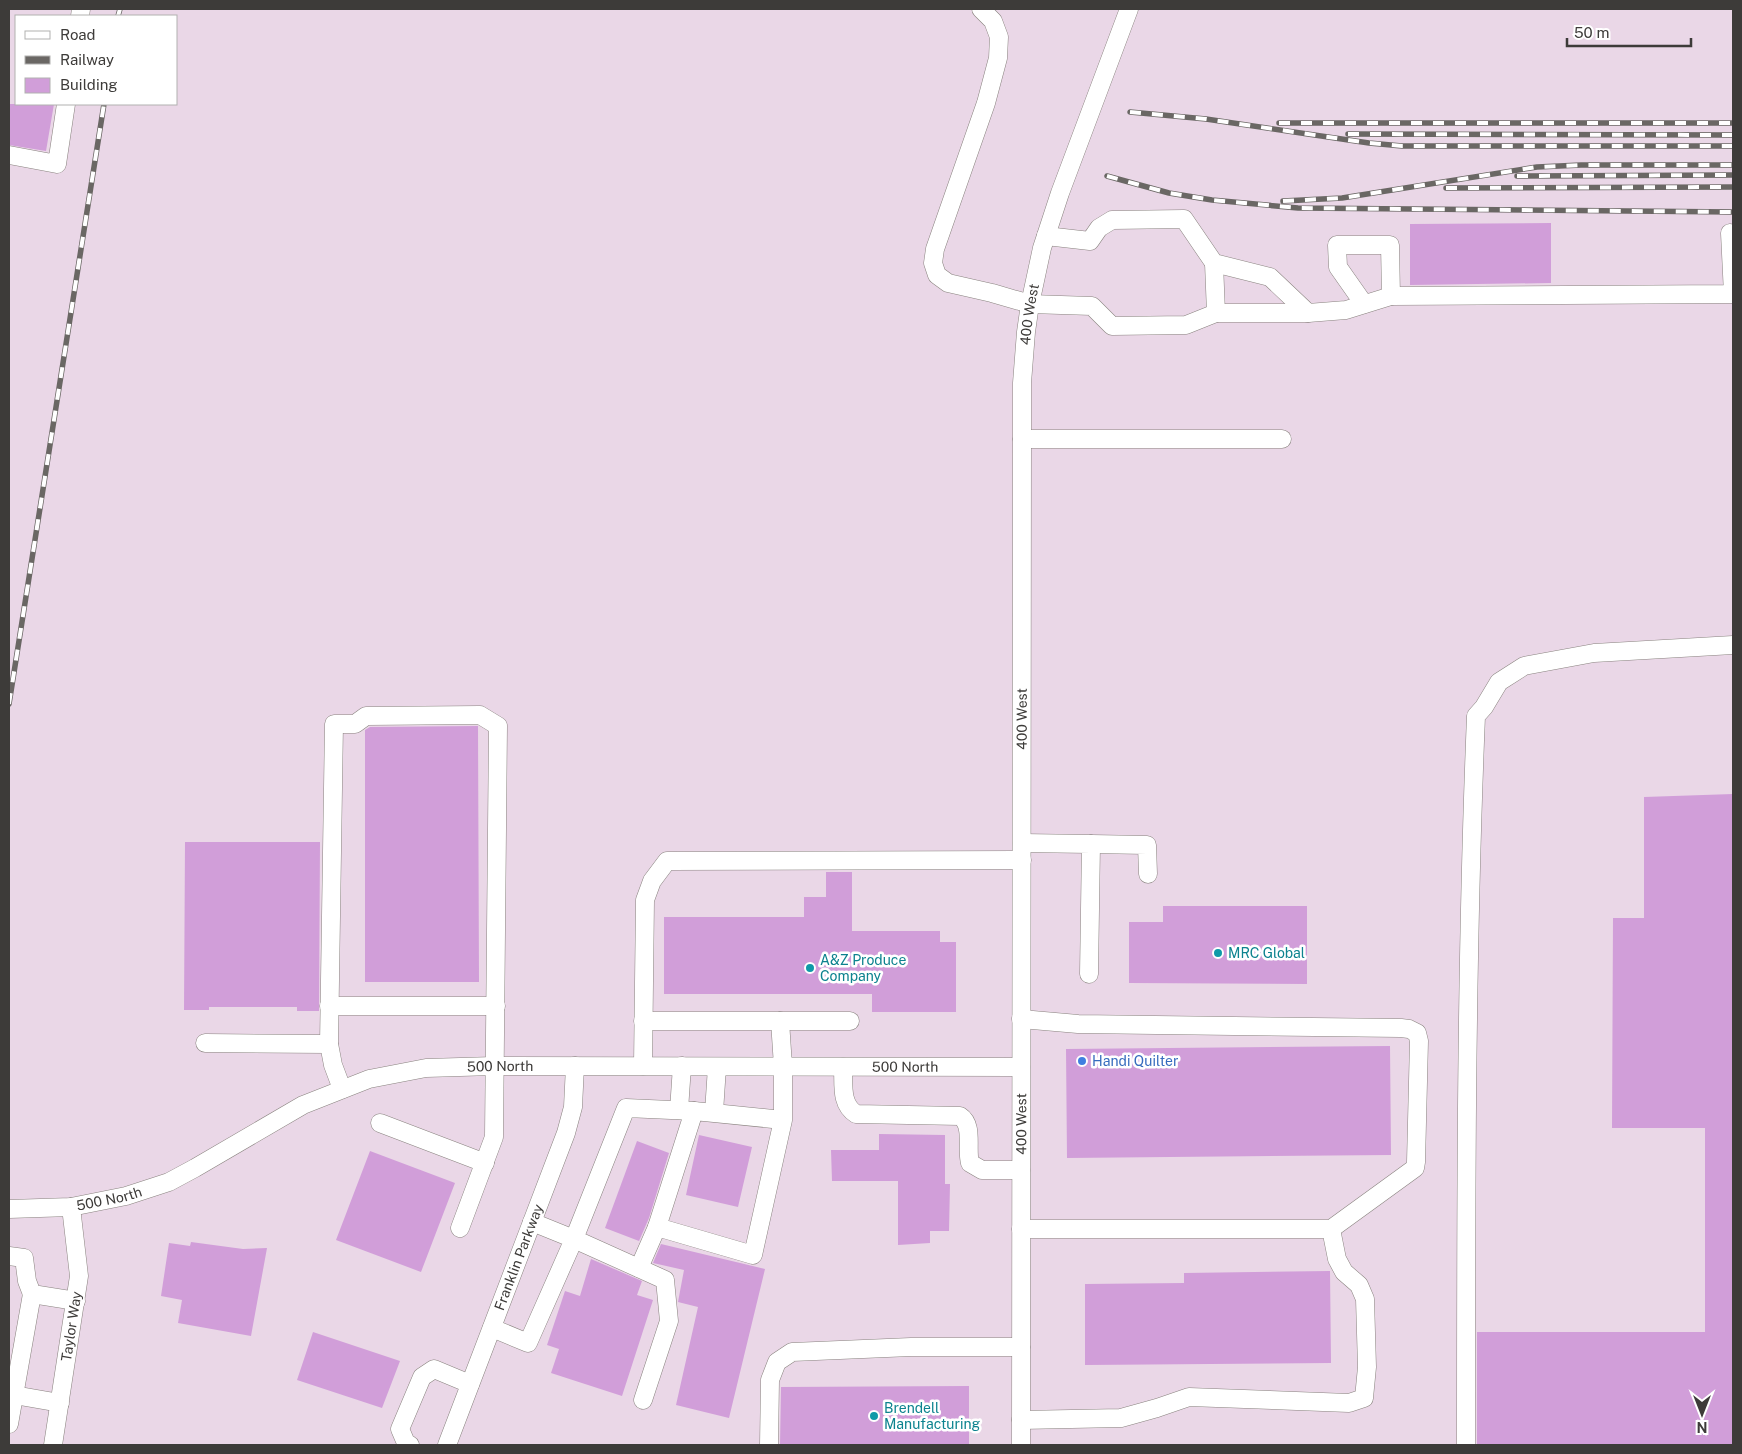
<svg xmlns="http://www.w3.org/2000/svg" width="1742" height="1454" font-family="'Public Sans',sans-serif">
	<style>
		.industrial { fill: #ead7e7; fill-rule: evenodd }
		.building { fill: #d19ed9 }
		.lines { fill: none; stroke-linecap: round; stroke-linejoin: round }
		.minor-casing { stroke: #89837f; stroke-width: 19 }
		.minor { stroke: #fff; stroke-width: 18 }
		.rail-casing { stroke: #6a6764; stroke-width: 5.5 }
		.rail { stroke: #fff; stroke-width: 4; stroke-dasharray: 11; stroke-linecap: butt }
		.culture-dot { fill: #0f9aa8; stroke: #fff; stroke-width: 2 }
		.shop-dot { fill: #3f7fe0; stroke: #fff; stroke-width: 2 }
		.labels { text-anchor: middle; stroke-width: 5; stroke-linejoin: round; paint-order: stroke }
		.street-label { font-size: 14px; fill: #3d3b39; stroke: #fff }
		.culture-label { font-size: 14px; fill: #0d838f; stroke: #fff; text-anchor: start }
		.shop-label { font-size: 14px; fill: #366cbe; stroke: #fff; text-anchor: start }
	</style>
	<rect width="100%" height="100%" fill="#ede6e2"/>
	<!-- industrial -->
	<path class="industrial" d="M9,9h1724v1436h-1724zM16,16h160v88h-160z"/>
	<!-- building -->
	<path class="building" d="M9,104h45l-8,47 -37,-6z
		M1551,223v60l-141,2v-61z
		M478,726l1,256h-114v-252l5,-3z
		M1733,794v651h-256v-113h228v-204h-93l1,-210h31v-121z
		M185,842h135l-1,169h-22v-4h-88v3h-25z
		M826,872h26v59h88v11h16v70h-84v-18h-208v-77h140v-20h22z
		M1163,906h144v78l-178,-1v-61h34z
		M1390,1046l1,109 -324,3 -1,-109z
		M879,1134l66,1v49h5l-1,47h-19v12l-32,2v-64h-66l-1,-31h48z
		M699,1135l53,12 -14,60 -52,-12z
		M637,1141l32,12 -20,65 -10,23 -34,-13z
		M370,1151l85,32 -34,89 -85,-32z
		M191,1242l52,7 24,-1 -16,88 -73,-13 4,-23 -21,-4 8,-53 21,3z
		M661,1244l104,25 -36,149 -53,-13 22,-98 -20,-5 6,-32 -31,-7z
		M591,1259l51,22 -5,14 16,5 -31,96 -71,-23 8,-24 -12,-4 18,-54 15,5z
		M1330,1271l1,92 -246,2v-81l99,-1v-10z
		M313,1332l87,29 -18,47 -85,-28z
		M969,1386v59h-189l1,-58z"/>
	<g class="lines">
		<defs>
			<g id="minor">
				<path d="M981,9l12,12 6,16 -1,21 -12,45 -51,146 -2,14 4,12 11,8 44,10 38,11 62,2 20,20 74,-1 30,-12h92l38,-3 45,-14 342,-2 -3,-61"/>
				<path d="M80,16l1,-7"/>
				<path d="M9,155l48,9 9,-60"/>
				<path d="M1046,236l44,5 9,-13 13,-8 72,-1 30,44 56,14 38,36"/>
				<path d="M1214,263l2,50"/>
				<path d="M1364,304l-26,-37 -1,-22h53l1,51"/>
				<path d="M1022,439h260"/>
				<path d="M1022,843l69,1 -2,130"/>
				<path d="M1091,844l56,1 1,29"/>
				<path d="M329,1006h167"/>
				<path d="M643,1021h207"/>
				<path d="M780,1021l3,45v54l-30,135 -96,-28 37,-116 89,9"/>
				<path d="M205,1043l124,1"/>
				<path d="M643,1066l2,-166 7,-19 15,-20 355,-1"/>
				<path d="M843,1067c1,17 -3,37 13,47l104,2c14,9 6,33 10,47l12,7h39"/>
				<path d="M342,1089l-9,-24 -4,-21 5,-320h21l11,-8 114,-1 18,11 -4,411 -34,91"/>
				<path d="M679,1110l3,-44"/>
				<path d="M714,1112l3,-45"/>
				<path d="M380,1123l105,40"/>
				<path id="s1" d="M9,1209l62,-2 55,-11 43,-14 26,-14 108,-63 66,-26 57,-11 68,-2 527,1"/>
				<path d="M1021,1229h310l84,-61 1,-6 3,-121 -2,-8 -8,-4 -8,-1 -323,-4 -57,-5"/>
				<path d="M9,1256l15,2 3,23 5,13 44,7"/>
				<path d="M639,1268l18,-41"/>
				<path d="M492,1328l36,15 46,-104 -42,-17"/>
				<path d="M14,1395l46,8"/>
				<path d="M643,1400l26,-79 -4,-41 -91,-41 52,-131 68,3"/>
				<path d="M1021,1420l100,-2 36,-10 32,-11 160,6 15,-5 3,-31 -2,-68 -6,-14 -15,-13 -7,-13 -6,-30"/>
				<path d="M9,1424l23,-130"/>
				<path id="s2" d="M53,1445l26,-169 -8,-69"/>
				<path d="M410,1445l-4,-2 -6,-14 22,-52 12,-8 36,15"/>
				<path id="s3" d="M447,1445l119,-312 7,-26 2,-41"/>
				<path d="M769,1445l1,-65 7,-18 15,-10 119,-5h110"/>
				<path id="s4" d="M1021,1445l1,-1006v-56l4,-51 4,-28 12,-56 18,-55 69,-184"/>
				<path d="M1466,1445c0,-243 0,-486 10,-729l8,-9 15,-25 25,-16 70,-13 139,-8"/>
			</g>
		</defs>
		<!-- minor casing -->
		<use href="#minor" class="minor-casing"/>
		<!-- minor -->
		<use href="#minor" class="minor"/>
		<defs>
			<path id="rail" d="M118,16l2,-7
				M1130,112l76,7 163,24 33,3h331
				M1279,123h454
				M1348,134l385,1
				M1107,176l62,17 43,7 86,8 435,4
				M1517,176l216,-1
				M1446,188l287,-1
				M1283,201l59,-3 195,-31 44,-2h152
				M9,704l95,-600"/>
		</defs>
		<!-- rail casing -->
		<use href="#rail" class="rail-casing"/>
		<!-- rail -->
		<use href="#rail" class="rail"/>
	</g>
	<!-- markers -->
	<g class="culture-dot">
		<circle cx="1218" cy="953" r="5"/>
		<circle cx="810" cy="968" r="5"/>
		<circle cx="874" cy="1416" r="5"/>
	</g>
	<circle class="shop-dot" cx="1082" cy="1061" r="5"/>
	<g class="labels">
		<!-- street labels -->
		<g class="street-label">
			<text dy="5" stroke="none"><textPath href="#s4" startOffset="1131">400 West</textPath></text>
			<text dy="5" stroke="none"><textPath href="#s4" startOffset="726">400 West</textPath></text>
			<text dy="5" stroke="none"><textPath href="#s1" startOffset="521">500 North</textPath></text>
			<text dy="5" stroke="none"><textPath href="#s1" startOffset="926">500 North</textPath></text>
			<text dy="5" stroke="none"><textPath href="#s4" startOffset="321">400 West</textPath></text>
			<text dy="5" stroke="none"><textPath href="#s1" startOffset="101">500 North</textPath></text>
			<text dy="5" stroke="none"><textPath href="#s3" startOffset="201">Franklin Parkway</textPath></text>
			<text dy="5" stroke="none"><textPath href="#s2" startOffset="120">Taylor Way</textPath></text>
		</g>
		<!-- culture labels -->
		<g class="culture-label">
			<text x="1228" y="958">MRC Global</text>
			<text x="820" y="965">A&amp;Z Produce<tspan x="820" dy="16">Company</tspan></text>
			<text x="884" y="1413">Brendell<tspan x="884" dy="16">Manufacturing</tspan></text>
		</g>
		<!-- shop labels -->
		<g class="shop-label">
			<text x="1092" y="1066">Handi Quilter</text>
		</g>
	</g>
	<!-- border -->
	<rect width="1742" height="1454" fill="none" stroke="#3d3b39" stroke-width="20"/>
	<!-- legend -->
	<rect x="15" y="15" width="162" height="90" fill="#ffffff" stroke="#b1b1b0"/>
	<rect x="25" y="31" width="25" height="8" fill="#ffffff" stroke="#b1b1b0"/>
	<text x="60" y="40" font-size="15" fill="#3d3b39">Road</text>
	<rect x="25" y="56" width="25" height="8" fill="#6a6764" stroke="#b1b1b0"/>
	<text x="60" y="65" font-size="15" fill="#3d3b39">Railway</text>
	<rect x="25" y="78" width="25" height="15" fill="#d19ed9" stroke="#b1b1b0"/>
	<text x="60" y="90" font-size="15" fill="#3d3b39">Building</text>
	<!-- north arrow -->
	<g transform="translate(1702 1414) rotate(180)" stroke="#ffffff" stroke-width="4" paint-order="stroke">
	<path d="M0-4L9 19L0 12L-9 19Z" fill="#3d3b39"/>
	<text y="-8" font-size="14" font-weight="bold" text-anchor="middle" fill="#3d3b39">N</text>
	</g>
	<!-- scale -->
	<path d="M1567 38v8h124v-8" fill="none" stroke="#3d3b39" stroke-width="2.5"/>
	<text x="1574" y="38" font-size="15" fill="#3d3b39" stroke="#ffffff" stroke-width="4" paint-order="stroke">50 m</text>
</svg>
